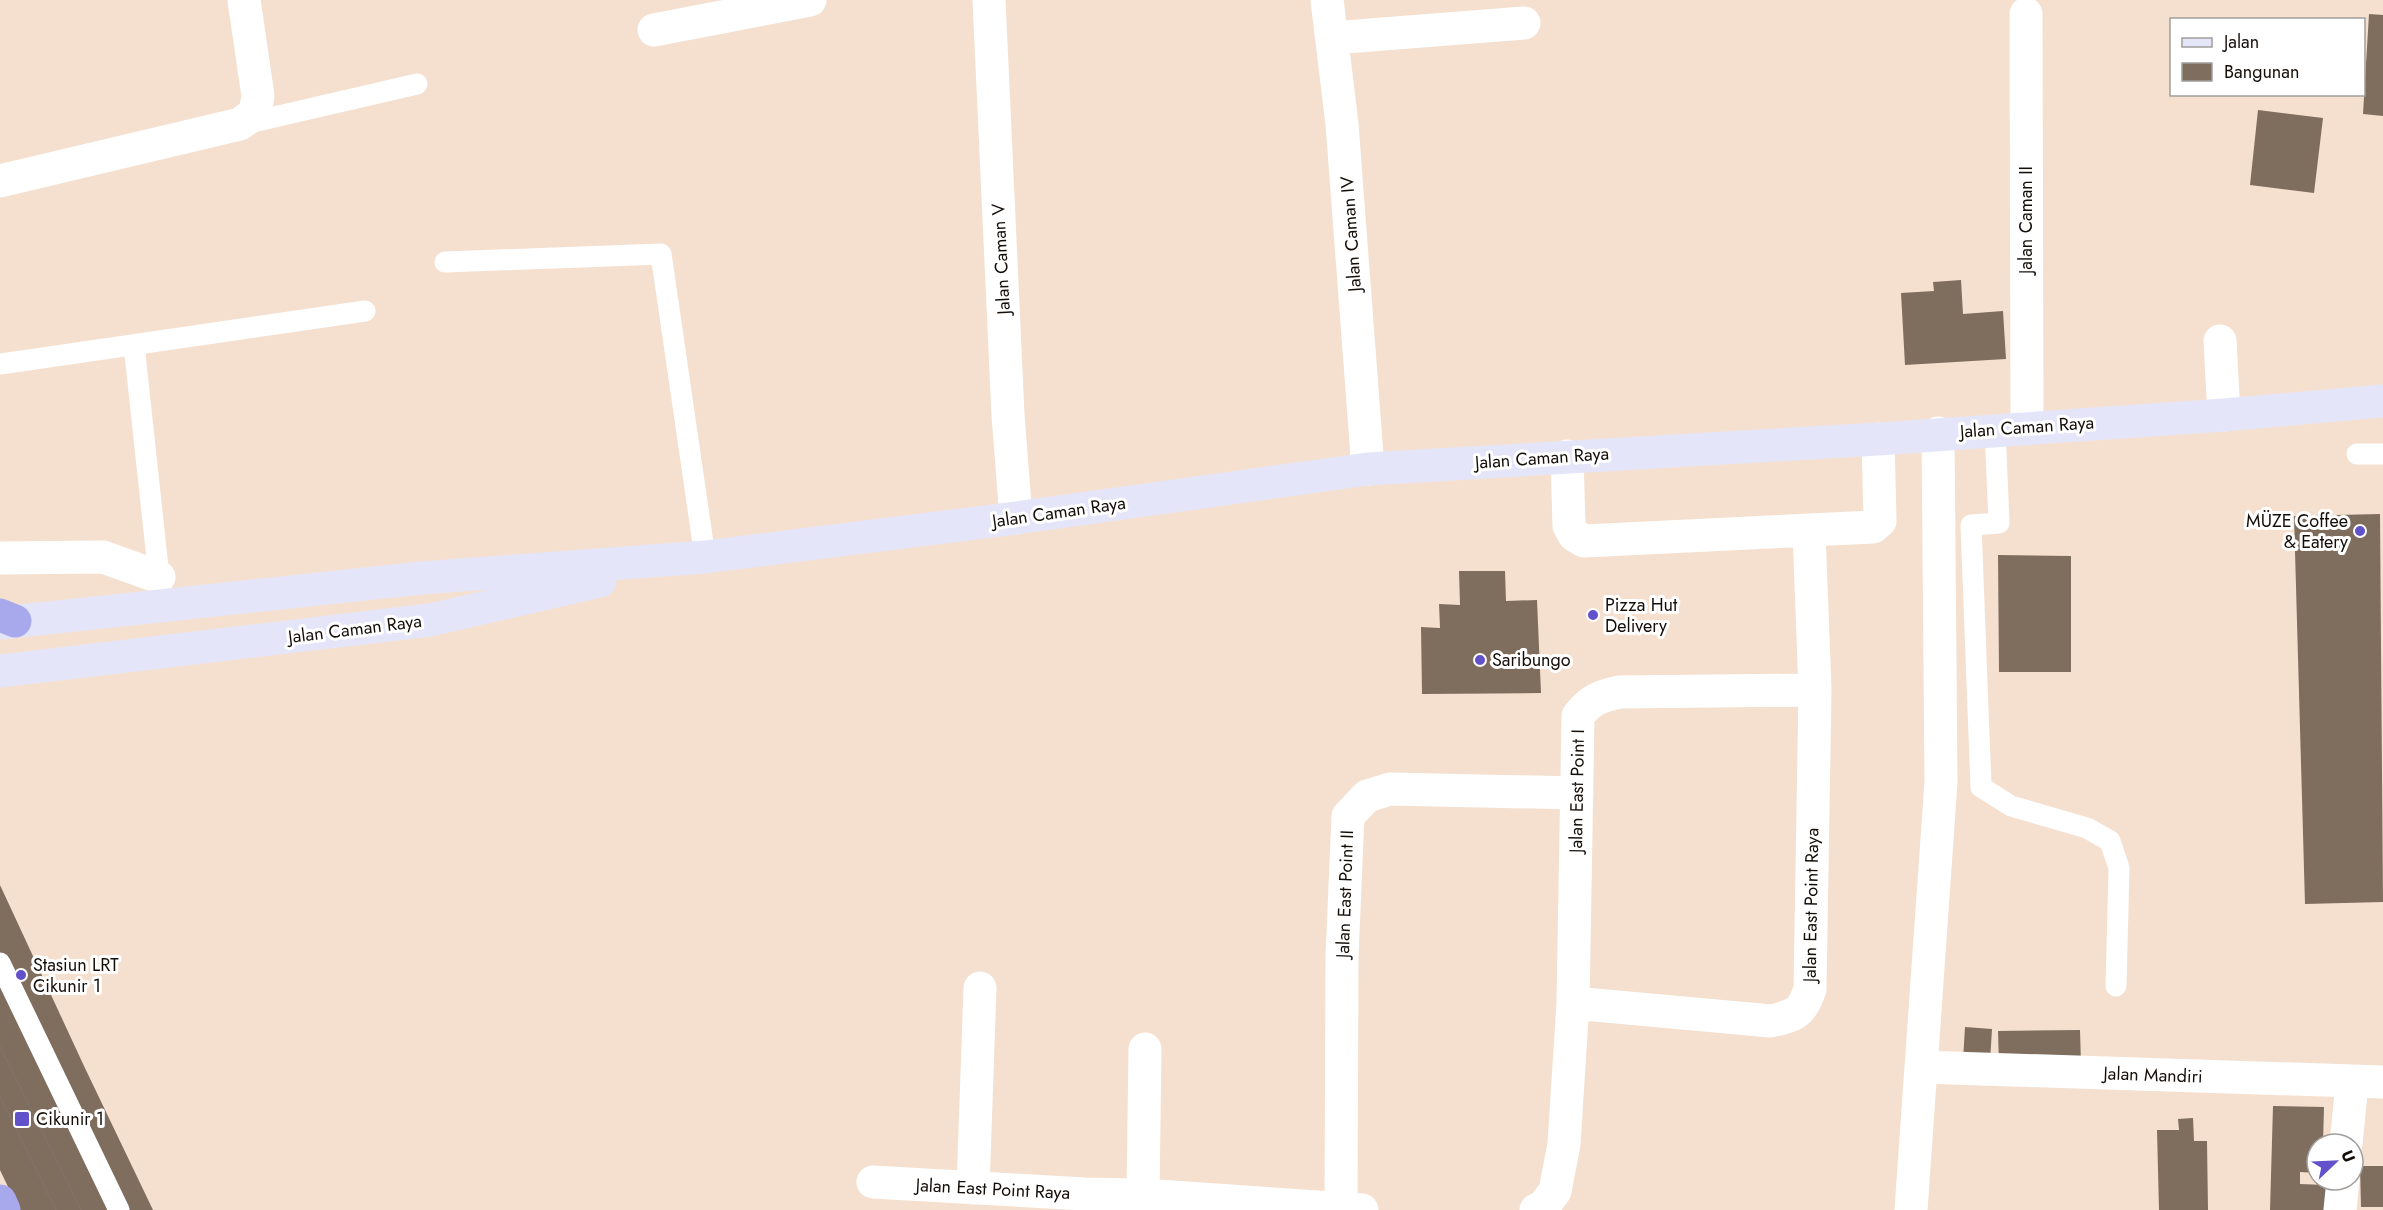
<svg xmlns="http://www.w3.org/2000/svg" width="2383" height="1210" font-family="Jost,sans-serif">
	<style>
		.building { fill: #7f6d5e }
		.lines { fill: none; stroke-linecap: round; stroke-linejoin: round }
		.service { stroke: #fff; stroke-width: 21 }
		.minor { stroke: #fff; stroke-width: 33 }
		.secondary { stroke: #e5e5f9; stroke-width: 33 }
		.motorway { stroke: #a8a8ec; stroke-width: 33 }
		.tram { stroke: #817368; stroke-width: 1.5 }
		.poi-dot { fill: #6151ca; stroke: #fff; stroke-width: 2 }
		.labels { text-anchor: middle; stroke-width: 6; stroke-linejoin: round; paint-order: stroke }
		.street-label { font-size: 18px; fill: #140d08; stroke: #fff }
		.poi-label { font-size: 18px; fill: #140d08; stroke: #fff; text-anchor: start }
	</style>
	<rect width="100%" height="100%" fill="#f5e0cf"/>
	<!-- building -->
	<path class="building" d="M2369,14l14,1v101l-20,-2z
		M2258,110l65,8 -9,75 -64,-8z
		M1961,280l2,34 40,-3 3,48 -101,6 -4,-72 33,-2 -1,-9z
		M2380,514l3,388 -78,2 -11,-388z
		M1998,555l73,1v116h-72z
		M1459,571h46l1,30 31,-1 4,93 -119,1 -1,-67 19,1 -1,-24 21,1z
		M0,885l84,181 69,144h-134l-19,-40z
		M1965,1027l27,2 -2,33 -27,-2z
		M2080,1030l1,34 -82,2 -1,-35z
		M2273,1106l51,1 -1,37h-6v29l-17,-1v12l26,1v25h-56z
		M2193,1118l1,23h13l1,69h-49l-2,-80h22l-1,-11z
		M2360,1166h23v41h-22z"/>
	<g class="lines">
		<!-- service -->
		<path class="service" d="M244,124l173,-40
			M445,262l216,-8 44,303
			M134,345l26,241
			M0,364l365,-53
			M1995,429l4,94 -28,2 10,262 30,19 76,22 23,13 9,27 -3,118
			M2357,454h26
			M0,963l119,247"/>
		<!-- minor -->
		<path class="minor" d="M989,0l19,415 8,103
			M1327,0l15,124 26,345
			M2026,14l1,413
			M654,30l156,-30
			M1332,38l192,-15
			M0,181l240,-57 15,-11 3,-17 -14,-96
			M2220,341l4,74
			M1567,456l2,70 5,9 10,6 289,-14 7,-6 -2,-82
			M0,558l103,-1 56,20
			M1573,1003l198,18c25,-6 31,-8 39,-32l5,-299 -6,-159
			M1922,1067l461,15
			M2346,1144l6,-61
			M873,1182l211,12 59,1 219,15
			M973,1188l7,-200
			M1143,1195l2,-146
			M1341,1209l1,-253 6,-140 19,-20 23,-7 187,4
			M1536,1210l7,-3 12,-16 9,-47 9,-141 5,-287c12,-16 22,-20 42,-24l195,-2
			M1911,1210l30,-428 -3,-349
			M2340,1210l3,-30"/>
		<!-- secondary -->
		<path class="secondary" d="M0,623l421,-45 284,-21 311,-39 352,-49 510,-30 346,-24 159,-14
			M0,671l430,-51 170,-39"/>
		<!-- motorway -->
		<path class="motorway" d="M0,615l15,6
			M0,1201l4,9"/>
		<!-- tram -->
		<path class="tram" d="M0,1046l81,164
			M0,1097l56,113"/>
	</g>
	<!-- markers -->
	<g class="poi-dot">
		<circle cx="2360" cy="531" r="6"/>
		<circle cx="1593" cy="615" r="6"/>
		<circle cx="1480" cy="660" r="6"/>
		<circle cx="21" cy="975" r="6"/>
		<rect x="14" y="1111" width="16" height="16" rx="3"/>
	</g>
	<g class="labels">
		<!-- street labels -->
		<g class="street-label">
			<text transform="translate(2026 220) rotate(-90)" y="6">Jalan Caman II</text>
			<text transform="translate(1351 234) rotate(-94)" y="6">Jalan Caman IV</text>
			<text transform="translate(1001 259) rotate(-93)" y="6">Jalan Caman V</text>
			<text transform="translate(2027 427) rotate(-4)" y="6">Jalan Caman Raya</text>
			<text transform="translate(1542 458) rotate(-4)" y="6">Jalan Caman Raya</text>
			<text transform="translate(1059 512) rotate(-8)" y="6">Jalan Caman Raya</text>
			<text transform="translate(355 629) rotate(-7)" y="6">Jalan Caman Raya</text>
			<text transform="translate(1577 791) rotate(-89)" y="6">Jalan East Point I</text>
			<text transform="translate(1345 894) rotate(-88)" y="6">Jalan East Point II</text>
			<text transform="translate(1811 905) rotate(-89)" y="6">Jalan East Point Raya</text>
			<text transform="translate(2153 1075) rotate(2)" y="6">Jalan Mandiri</text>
			<text transform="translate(993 1189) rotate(3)" y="6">Jalan East Point Raya</text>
		</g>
		<!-- poi labels -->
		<g class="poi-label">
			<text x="2348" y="527" text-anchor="end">MÜZE Coffee<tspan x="2348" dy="21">&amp; Eatery</tspan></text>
			<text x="1605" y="611">Pizza Hut<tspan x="1605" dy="21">Delivery</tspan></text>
			<text x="1492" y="666">Saribungo</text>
			<text x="33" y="971">Stasiun LRT<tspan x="33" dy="21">Cikunir 1</tspan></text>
			<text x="36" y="1125">Cikunir 1</text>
		</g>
	</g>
	<!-- legend -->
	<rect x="2170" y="18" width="195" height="78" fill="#ffffff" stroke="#a19e9c" stroke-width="1.5"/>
	<rect x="2182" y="38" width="30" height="9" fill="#e5e5f9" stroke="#a19e9c" stroke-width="1.5"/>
	<text x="2224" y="48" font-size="18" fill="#140d08">Jalan</text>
	<rect x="2182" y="63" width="30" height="18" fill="#7f6d5e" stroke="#a19e9c" stroke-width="1.5"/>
	<text x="2224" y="78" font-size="18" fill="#140d08">Bangunan</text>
	<!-- north arrow -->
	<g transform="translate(2335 1162) rotate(67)"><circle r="28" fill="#ffffff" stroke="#a19e9c" stroke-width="1.5"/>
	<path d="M0-4.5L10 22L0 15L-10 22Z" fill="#6151ca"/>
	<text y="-9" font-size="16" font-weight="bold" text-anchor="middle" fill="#140d08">U</text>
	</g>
</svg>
